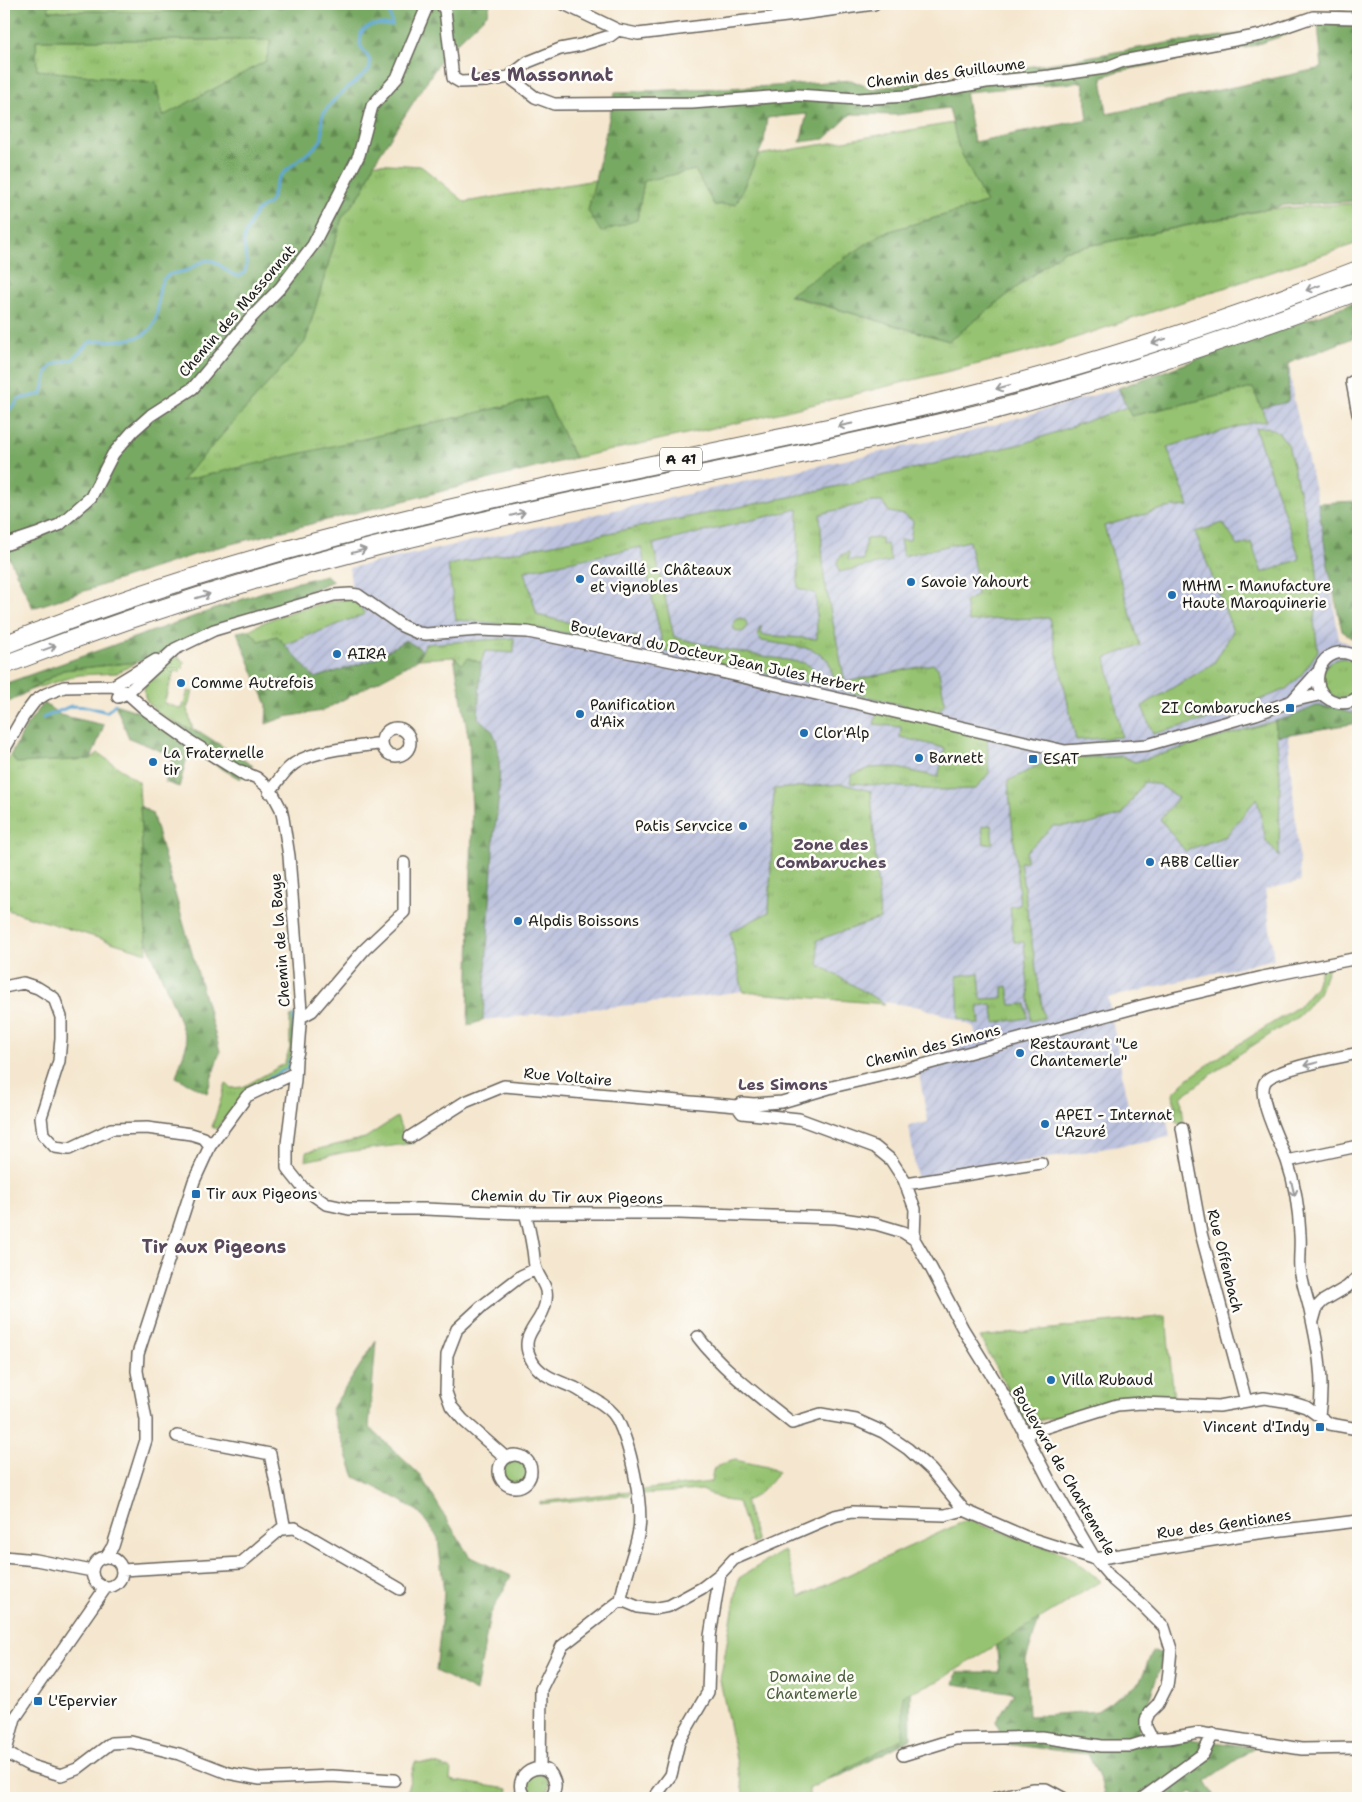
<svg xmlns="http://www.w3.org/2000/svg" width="1362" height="1802" font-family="'Shantell Sans',sans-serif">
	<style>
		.industrial { fill: url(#industrial-furrows) }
		.grass { fill: url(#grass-tufts); stroke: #597046 }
		.forest { fill: url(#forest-firs); stroke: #4a6240; fill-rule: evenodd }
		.park { fill: #96c371; stroke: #597046 }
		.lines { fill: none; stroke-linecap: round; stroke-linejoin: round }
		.stream { stroke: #5ba6d3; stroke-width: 3 }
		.minor-casing { stroke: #68635b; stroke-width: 14 }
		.highway-casing { stroke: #68635b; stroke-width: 20 }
		.minor { stroke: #fff; stroke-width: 11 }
		.highway { stroke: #fff; stroke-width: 18 }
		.oneway { stroke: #999 }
		.poi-dot { fill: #1f6fb2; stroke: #fdfcf7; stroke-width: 2 }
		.labels { text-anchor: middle; stroke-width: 5; stroke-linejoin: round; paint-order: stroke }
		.shield { fill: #fdfcf7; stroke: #605f5e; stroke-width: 1 }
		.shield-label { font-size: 14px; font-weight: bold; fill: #1c1c1c }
		.street-label { font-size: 15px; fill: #1c1c1c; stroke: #fdfcf7 }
		.poi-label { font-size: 15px; fill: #1c1c1c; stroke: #fdfcf7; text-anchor: start }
		.park-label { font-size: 15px; fill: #4d5f3e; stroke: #fdfcf7 }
		.neighbourhood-label { font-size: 16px; font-weight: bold; fill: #59495d; stroke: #fdfcf7 }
		.quarter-label { font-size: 18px; font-weight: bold; fill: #59495d; stroke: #fdfcf7 }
	</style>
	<defs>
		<pattern id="industrial-furrows" width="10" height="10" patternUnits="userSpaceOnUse" patternTransform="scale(1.25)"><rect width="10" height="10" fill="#bdc3de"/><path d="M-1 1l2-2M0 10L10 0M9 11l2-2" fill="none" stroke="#a2a7be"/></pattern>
		<pattern id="grass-tufts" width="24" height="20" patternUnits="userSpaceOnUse" patternTransform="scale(1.25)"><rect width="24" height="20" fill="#96c371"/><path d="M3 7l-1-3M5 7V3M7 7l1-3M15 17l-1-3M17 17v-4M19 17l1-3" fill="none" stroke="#81a761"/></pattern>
		<pattern id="forest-firs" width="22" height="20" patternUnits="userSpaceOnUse" patternTransform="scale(1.25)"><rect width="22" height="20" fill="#78a963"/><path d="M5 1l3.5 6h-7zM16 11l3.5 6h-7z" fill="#628951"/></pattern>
	</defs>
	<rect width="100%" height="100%" fill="#fdfcf7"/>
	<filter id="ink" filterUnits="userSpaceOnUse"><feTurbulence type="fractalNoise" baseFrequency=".02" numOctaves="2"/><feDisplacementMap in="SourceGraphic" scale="10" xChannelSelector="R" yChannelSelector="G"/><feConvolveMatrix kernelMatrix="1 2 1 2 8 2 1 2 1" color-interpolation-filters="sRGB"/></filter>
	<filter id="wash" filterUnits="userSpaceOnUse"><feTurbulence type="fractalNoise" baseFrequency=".0096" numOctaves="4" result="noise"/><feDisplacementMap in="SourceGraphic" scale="20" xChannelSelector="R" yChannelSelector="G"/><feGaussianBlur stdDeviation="1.12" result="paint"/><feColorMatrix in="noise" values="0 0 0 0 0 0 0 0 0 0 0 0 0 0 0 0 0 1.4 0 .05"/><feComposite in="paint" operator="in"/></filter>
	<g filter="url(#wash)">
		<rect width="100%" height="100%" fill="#f5e7cf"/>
		<!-- industrial -->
		<path class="industrial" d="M1270,343l19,20 4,33 25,107 21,136 19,10v74l-70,12 13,146 -36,9 9,69 -166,39 21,113 38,9 3,17 -253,44 -8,-55 19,-4 -9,-48 -5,-14 63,-18 -3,-15 -16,-7 -38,-13 -146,-20 -115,15 -176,18 11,-186 4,-24 1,-58 -3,-13 -4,-9 -14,-12 3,-55 -19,1 -8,-7 -35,2 2,-11 -16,-8 -30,19 -60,19 -31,-33 80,-31 -11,-16 -4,-30 614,-134z"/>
		<!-- grass -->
		<path class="grass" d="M48,4h177l-2,8 -174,-1z
			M36,40h235l-5,21 -103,55 -7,-33 -120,-13z
			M953,123l5,23 28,57 -103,30 -93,63 159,45 114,-90 206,-42 89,-6v40l-310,104 -311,76 -162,35 -30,-61 -365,85 125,-140 37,-124 22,-29 10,-26 47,3 44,36 130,-22 -7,31 49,9 7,-39 51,-11 19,35 22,-1 22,-49z
			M1253,388l14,33 -16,2 -84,24 22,59 -23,2 -62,18 36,119 -34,13 16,79 -46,3 -27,-122 -53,1 -27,3 -4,-20 11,-6 2,-11 -9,-44 -66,15 -3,-16h10l3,-19 -9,-6 -15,-3 -7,-10h-12l-50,12 4,64 21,104 88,-18 5,4 7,34 -7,12 -101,-25 -9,-29 -16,-11 -50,-8 -4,-5 3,-10 1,9 55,4 -1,-45 -18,-6v-79l-145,35 21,93 48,12 82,14 8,4 3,8 -1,4 -6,3 -144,-31 -23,-104 -116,24 12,44 92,22 8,-1v4l-8,4 -110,-19 -63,-5 -8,-55 351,-70 226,-52 102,-36 4,9z
			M1267,427l12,6 9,11 28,118 3,34 -5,25 4,30 -18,26 -14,12 -62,26 -71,19 -11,-28 72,-43 19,-32 -38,-99 28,-9 15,23 13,-4 11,31 38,-14 -45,-131z
			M881,538l1,7 5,-1 4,17 -52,11 -2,-10 4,-7 8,-3 -1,8h15l3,-21z
			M353,598l12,16 -81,31 -7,-9 -18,5 -10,-11c28,-17 72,-27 104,-32z
			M733 625a7 7 0 1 1 14 0a7 7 0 1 1-14 0Z
			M514,638v15l-29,-2 -4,12 -12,-5 -7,6 -8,-7 -35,2 6,-15z
			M174,656l5,1 5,5 -1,6 -4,4h-5l-10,31 18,6 6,-18 5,1 -6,17 6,21c-17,-6 -58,-23 -47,-47 3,-8 21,-21 28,-27z
			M1343,658l12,4 3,4v23c-24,31 -57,-26 -15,-31z
			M137,662l-20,11 -38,2 -49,15 33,-20z
			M878,711l109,22 2,40 -13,16 -37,1 -89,-7 2,-8 18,-7 23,-1 45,10 7,-29 -45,-11 1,-10 -27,-3z
			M1275,721l5,52 -1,83 -13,-15 -9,-43 -31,38 -41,15 -25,-32 18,-21 -18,-13 -16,-3 -22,33 -35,10 -34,1 -27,26v9l-6,1 13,88 11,68 -13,3 -7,-79h-10l-4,-35 10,-2 -12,-124 43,-22 14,-2h42l15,-1 13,6z
			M98,753l41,29 8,171 -143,-44v-141l7,-14 6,9 74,-4z
			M842,784l29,7 9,128 -63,21 2,25 66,39 -142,-12 -13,-60 39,-20 5,-123z
			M991,825l2,18 -9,1 -2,-18z
			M1329,967l-10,26 -20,23 -61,39 -57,42 3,25 -8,1 -3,-30 13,-13 39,-27 74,-47 17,-20 5,-17z
			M979,973l2,26 22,-1v-11l5,-1 3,19 15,-1 2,14 -33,5 -3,-19 -14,2 2,18h-4l-17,-6 -2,-42z
			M294,1016l-1,31 -6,22 -41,23 -30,37 -4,-2 14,-44 5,5 12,-1 41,-23 6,-16v-31z
			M397,1117l7,19 11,7 -69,9 -41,9 1,-9 59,-14z
			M1166,1316l8,84 -58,2 -90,22 -46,-87z
			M735,1460l33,7 10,5c-9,13 -18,23 -33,29l12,41 -5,2 -14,-42 -15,-2 -22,-10 -60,4v-4l70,-8 2,-12 8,-6z
			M503 1472a12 12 0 1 1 24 0a12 12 0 1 1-24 0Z
			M630,1491v4l-90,9v-2z
			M415,1762l20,2 16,5 -1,11 58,9 -2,9h-101z
			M527 1785a11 11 0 1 1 22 0a11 11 0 1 1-22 0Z"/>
		<!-- forest -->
		<path class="forest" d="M4,4h44l1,7 173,1 3,-8h265l-2,9 -44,42 -70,108 -10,26 -22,29 -37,124 -124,139 364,-84 30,61 -360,90 -182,60 -29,-61zM36,40h235l-5,21 -103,55 -7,-33 -119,-13z
			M1339,11l19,3v187l-72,4 -223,46 -114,90 -160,-46 94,-62 103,-30 -28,-57 -9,-38 -53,7 -45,-1 -26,25 -25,3 7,-28 -40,4 -3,24 -28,62 -22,1 -19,-35 -51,11 -7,39 -36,12 -13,-21 27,-119 160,-6 76,-6 21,9 181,-26 114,-20 87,-11zM1318,24l4,44 -215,46 -5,-37 17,-6 127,-23zM1083,82l5,37 -114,23 -9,-50z
			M1358,301v35l-69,27 -1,39 -27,6 -8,-20 -122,28 -13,-28z
			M1358,501v141l-16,-11 -14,-65 -10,-63z
			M326,575l7,6 -27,11 -15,12 -19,9 -135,49 -74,8 -48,29 -11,5v-20l267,-95z
			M249,630l10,11 18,-5 38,42 60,-19 30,-19 16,9 -2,10 -97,52 -37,6 -19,7 1,-19 -30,-73z
			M454,657l8,7 6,-6 13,5 -3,55c4,4 11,8 14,13 13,18 6,81 2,103l-11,186 -15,6 4,-212 -3,-73z
			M44,703l16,12 44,10 -13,34 -75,4 -5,-9 16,-29z
			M115,704l85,28 53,34 -13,13 -51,-29 -10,37 -14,-5 8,-26 -44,-18z
			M1316,706l16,1 18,6 8,-1v11l-81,13 -2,-15 18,-5z
			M140,806l12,7 68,238 -13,42 -31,-16 11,-34 -11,-32 -30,-71z
			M376,1341l-7,86 51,48 49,81 42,20 -21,39 -14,77 -40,-21 8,-78 -6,-55 -19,-26 -19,-12 -45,-23 -24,-67z
			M1046,1557l51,20 -53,28 -18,55 2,56 69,-5 42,-27 13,-32 13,1 -27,80 117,14 -49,34 10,17h-18l-5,-6 -12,6h-76l-4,-16 -13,-28 -84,-10 -8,-23 18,-28 -60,-9 3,-12h42l-4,-43 -85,50 1,60 -69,36 -51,15 4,-181z"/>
		<!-- park -->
		<path class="park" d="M967,1520l99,34 35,27 -163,100 -35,14v43l-94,51v9h-65l-24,-118 19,-102 45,-28 16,47z"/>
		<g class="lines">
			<!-- stream -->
			<path class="stream" d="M4,414l11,-9 4,-6 23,-5 5,-21 4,-6 4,-3 18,-5 17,-17c14,-3 31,0 45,-4 36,-9 14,-50 32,-62 6,-4 12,-3 18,-5 10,-2 17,-14 28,-10 8,3 20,19 29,14 9,-5 1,-28 2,-36 1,-5 8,-20 11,-25 3,-6 10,-7 14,-11 6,-7 4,-18 10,-25 11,-14 28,-22 40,-35 7,-7 0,-19 4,-28 10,-19 32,-31 46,-45 4,-11 -4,-16 -9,-25l1,-12c9,-12 18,-8 31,-8l-2,-11 5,-10
				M43,718l28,-12 18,1 18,5 8,-8
				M294,1038v-22
				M253,1087l34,-18 3,-10"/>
		</g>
	</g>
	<g filter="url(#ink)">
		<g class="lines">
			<defs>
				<path id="minor" d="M441,4l4,6 8,68 7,4 25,-1 24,-4 19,-15 15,-6 17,-7 21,-4 29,-9 8,-6
					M564,4l54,26 20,4 149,-18 87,-12
					M509,77l26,20 19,7 138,-1 105,-8 60,4 50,-3 79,-14 64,-6 55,-8 18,-7 138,-26 52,-18 45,1
					M1352,382l6,32
					M4,545l33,-11 22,-9 32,-28 22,-43 20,-23 18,-16 42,-27 58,-70 30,-31 32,-42 46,-90 13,-49 25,-28 31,-74
					M1358,658c-36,-23 -58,34 -22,44 8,2 16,0 22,-5
					M113,686l14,7 19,17 45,32 55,34
					M118,697l9,-4 48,-44 39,-19 120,-35 16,-1 8,1 44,31 16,7 8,1 54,-4 48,2 154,31 383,88 82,-6 109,-31 36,-13 25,-28
					M1292,701l31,-7
					M382 742a14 14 0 1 1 28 0a14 14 0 1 1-28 0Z
					M4,750l19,-33 12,-16 11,-7 18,-7 49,-1 43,-26
					M241,771l16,7 14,12 10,19 2,9 6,38 12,155 -3,40 -4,15
					M269,792c7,-7 12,-17 20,-24 19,-19 66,-20 93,-25
					M4,987l19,-4 15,5 16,10 7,19v21l-2,23 -18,56 2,17 12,13 14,2 42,-20 36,-1 44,6 13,4 6,8
					M301,1017l11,-6 52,-61 40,-38v-49
					M296,1060l-1,20 -8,64v24l16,20 23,16 23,5h76l93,4h160l158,5 40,6 27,8 11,7 17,29 32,61 47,76 40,77 45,77 18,21 31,27 20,20 7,22 -2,22 -2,15 -9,18 -9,9 -3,7v7l4,8 4,4 15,-1 30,-5 103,16 56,-1
					M1182,1128l19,105 45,168
					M410,1137l55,-35 39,-16 233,20
					M1287,1161l71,-15
					M906,1184l135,-21
					M525,1213c4,13 6,25 8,37 1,6 1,14 3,19 5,14 14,18 9,36 -5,21 -27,30 -14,54 8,17 28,22 44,29 6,3 13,8 19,11 9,5 18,11 23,20 13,25 26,83 22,111 -4,24 -15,46 -18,70
					M914,1239l1,-30 -11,-29 -13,-20 -16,-13 -76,-28 -57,-6 -5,-7 5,-3 12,1 28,-2 54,-16 61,-14 248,-67 118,-28 95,-19
					M1313,1321l4,-14 6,-6 24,-14 11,-10
					M698,1337c24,32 63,61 94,86l29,-9 35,6 27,12 25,17 23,21 33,40 62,27 69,22 155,-25 108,-13
					M1319,1415c6,-37 -2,-73 -10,-109 -3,-12 -7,-24 -9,-37 -1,-11 1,-22 0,-34 -1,-24 -5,-51 -13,-74 -6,-17 -31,-64 -22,-79 7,-13 77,-25 93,-29
					M1024,1434l93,-29 24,-2 78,3 45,-8 26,4 16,5 24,17 28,5
					M177,1436l93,18 15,75
					M499 1471a16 16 0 1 1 32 0a16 16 0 1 1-32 0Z
					M505,1457l-42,-37 -12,-14 -5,-14 1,-37 10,-26 25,-23 39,-30 15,-7
					M4,1557l32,3 56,11
					M106,1557l7,-11 33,-106v-20l-9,-49 1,-17 56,-173 16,-35 37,-50 44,-21
					M92 1572a15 15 0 1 1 30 0a15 15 0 1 1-30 0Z
					M122,1570l119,-7 40,-34 14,-1 105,61
					M6,1753l25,13 30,9 16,-6 34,-26 20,-1 48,12 49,19 32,6 72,-3 62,4
					M903,1755l52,-16 87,-2 60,9h29l23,-7
					M4,1758l11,-40 91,-131
					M540,1768l1,-79 21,-43 59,-46 17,7 15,2 16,-3 33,-18 18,-14 14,-15 100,-43 18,-4 93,3 19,-5
					M526,1798c-20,-22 20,-44 28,-18 3,7 0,13 -4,18
					M654,1798l17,-23 8,-33 29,-50 2,-56 10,-62
					M995,1798l37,-9h14l17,9
					M1143,1798l60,-44 10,-20"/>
				<path id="highway" d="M4,645c120,-48 245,-87 370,-118 201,-51 407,-84 608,-135 127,-32 253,-74 376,-122
					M4,665c121,-47 244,-86 370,-118 201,-51 406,-84 608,-134 128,-33 253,-76 376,-122"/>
			</defs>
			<!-- minor casing -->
			<use href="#minor" class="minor-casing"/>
			<!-- highway casing -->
			<use href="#highway" class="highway-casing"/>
			<!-- minor -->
			<use href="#minor" class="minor"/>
			<!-- highway -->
			<use href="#highway" class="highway"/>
		</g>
		<!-- one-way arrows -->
		<defs><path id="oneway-shaft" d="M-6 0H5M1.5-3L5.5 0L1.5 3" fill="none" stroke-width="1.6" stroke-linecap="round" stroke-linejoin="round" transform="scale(1.25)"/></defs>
		<g class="oneway">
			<use href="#oneway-shaft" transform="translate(1313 288) rotate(160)"/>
			<use href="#oneway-shaft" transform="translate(1159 341) rotate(162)"/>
			<use href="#oneway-shaft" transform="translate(1003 387) rotate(165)"/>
			<use href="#oneway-shaft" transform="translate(845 425) rotate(168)"/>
			<use href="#oneway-shaft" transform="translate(518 514) rotate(-13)"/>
			<use href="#oneway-shaft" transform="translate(359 551) rotate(-15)"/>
			<use href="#oneway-shaft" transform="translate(203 596) rotate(-17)"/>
			<use href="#oneway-shaft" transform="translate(49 648) rotate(-20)"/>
			<use href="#oneway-shaft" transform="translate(1311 1064) rotate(167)"/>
			<use href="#oneway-shaft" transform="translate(1293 1189) rotate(77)"/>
		</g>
	</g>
	<!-- markers -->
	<g class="poi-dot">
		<circle cx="580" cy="579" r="5"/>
		<circle cx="911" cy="582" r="5"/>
		<circle cx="1172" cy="595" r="5"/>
		<circle cx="337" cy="654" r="5"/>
		<circle cx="181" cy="683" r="5"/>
		<rect x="1285" y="703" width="10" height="10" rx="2.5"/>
		<circle cx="580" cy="714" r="5"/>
		<circle cx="804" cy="733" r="5"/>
		<circle cx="919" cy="758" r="5"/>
		<rect x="1028" y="754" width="10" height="10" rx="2.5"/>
		<circle cx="153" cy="762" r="5"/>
		<circle cx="743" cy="826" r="5"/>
		<circle cx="1150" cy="862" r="5"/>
		<circle cx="518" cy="921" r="5"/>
		<circle cx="1020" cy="1053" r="5"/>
		<circle cx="1045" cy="1124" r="5"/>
		<rect x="191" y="1189" width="10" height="10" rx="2.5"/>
		<circle cx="1051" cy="1380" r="5"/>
		<rect x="1315" y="1422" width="10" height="10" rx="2.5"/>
		<rect x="33" y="1696" width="10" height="10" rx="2.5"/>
	</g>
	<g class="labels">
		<!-- shield labels -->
		<rect class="shield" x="660" y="447.5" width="42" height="23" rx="4"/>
		<g class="shield-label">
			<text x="681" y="464">A 41</text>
		</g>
		<!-- street labels -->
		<g class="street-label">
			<text transform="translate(946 73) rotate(-7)" y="5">Chemin des Guillaume</text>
			<text transform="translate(237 311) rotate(-49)" y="5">Chemin des Massonnat</text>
			<text transform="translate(718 657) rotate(12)" y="5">Boulevard du Docteur Jean Jules Herbert</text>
			<text transform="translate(280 940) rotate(-94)" y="5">Chemin de la Baye</text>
			<text transform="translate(933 1046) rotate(-14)" y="5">Chemin des Simons</text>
			<text transform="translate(568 1077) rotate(5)" y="5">Rue Voltaire</text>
			<text transform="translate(567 1197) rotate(1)" y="5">Chemin du Tir aux Pigeons</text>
			<text transform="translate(1225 1261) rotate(76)" y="5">Rue Offenbach</text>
			<text transform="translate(1064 1471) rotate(60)" y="5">Boulevard de Chantemerle</text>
			<text transform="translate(1224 1524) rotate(-8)" y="5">Rue des Gentianes</text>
		</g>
		<!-- poi labels -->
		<g class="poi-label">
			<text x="590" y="575">Cavaillé - Châteaux<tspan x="590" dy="17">et vignobles</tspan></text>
			<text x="921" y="587">Savoie Yahourt</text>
			<text x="1182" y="591">MHM - Manufacture<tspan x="1182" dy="17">Haute Maroquinerie</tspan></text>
			<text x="347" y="659">AIRA</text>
			<text x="191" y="688">Comme Autrefois</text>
			<text x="590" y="710">Panification<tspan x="590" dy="17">d'Aix</tspan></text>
			<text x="1280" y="713" text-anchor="end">ZI Combaruches</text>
			<text x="814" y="738">Clor'Alp</text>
			<text x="163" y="758">La Fraternelle<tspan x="163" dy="17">tir</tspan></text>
			<text x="929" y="763">Barnett</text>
			<text x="1043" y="764">ESAT</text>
			<text x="733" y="831" text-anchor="end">Patis Servcice</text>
			<text x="1160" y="867">ABB Cellier</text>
			<text x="528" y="926">Alpdis Boissons</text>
			<text x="1030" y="1049">Restaurant "Le<tspan x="1030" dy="17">Chantemerle"</tspan></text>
			<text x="1055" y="1120">APEI - Internat<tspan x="1055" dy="17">L'Azuré</tspan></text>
			<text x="206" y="1199">Tir aux Pigeons</text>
			<text x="1061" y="1385">Villa Rubaud</text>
			<text x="1310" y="1432" text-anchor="end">Vincent d'Indy</text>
			<text x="48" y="1706">L'Epervier</text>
		</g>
		<!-- park labels -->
		<g class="park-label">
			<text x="812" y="1682">Domaine de<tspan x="812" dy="17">Chantemerle</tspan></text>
		</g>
		<!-- neighbourhood labels -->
		<g class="neighbourhood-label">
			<text x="831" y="850">Zone des<tspan x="831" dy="18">Combaruches</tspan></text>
			<text x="783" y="1090">Les Simons</text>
		</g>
		<!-- quarter labels -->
		<g class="quarter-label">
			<text x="542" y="81">Les Massonnat</text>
			<text x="214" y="1253">Tir aux Pigeons</text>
		</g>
	</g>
	<!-- margin -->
	<rect width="1362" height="1802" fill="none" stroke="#fdfcf7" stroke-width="20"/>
</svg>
